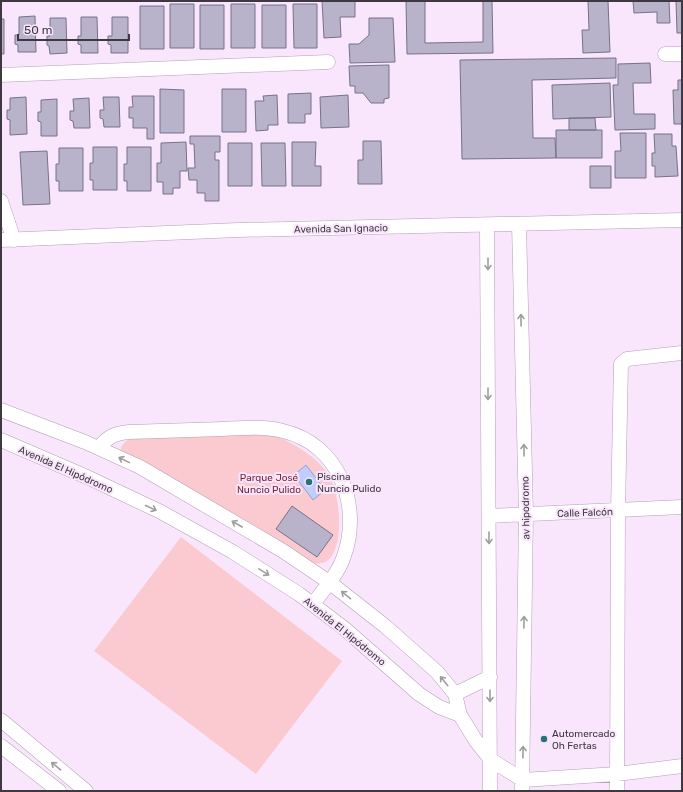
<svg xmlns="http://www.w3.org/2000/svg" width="683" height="792" font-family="Rubik,sans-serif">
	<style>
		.green { fill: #facad0 }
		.water { fill: #c1cefd; stroke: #9aa1c5 }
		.building { fill: #b8b2cb; stroke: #777288 }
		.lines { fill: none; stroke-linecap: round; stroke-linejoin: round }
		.minor-casing { stroke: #b2a0b5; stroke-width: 15 }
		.minor { stroke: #fff; stroke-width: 14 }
		.oneway { stroke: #a09ca0 }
		.poi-dot { fill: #277276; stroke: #f9e6fc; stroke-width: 1.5 }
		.labels { text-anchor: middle; stroke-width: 4; stroke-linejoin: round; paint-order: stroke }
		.street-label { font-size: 10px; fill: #403841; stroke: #f9e6fc }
		.poi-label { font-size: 10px; fill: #403841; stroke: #f9e6fc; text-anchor: start }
		.park-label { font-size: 10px; fill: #772639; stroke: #f9e6fc }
	</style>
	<rect width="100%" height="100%" fill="#f9e6fc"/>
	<!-- green -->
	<path class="green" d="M255,432c7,1 15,2 21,4 18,7 42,22 52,38 12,18 18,73 -1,87 -3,2 -8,2 -12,3 -63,-40 -129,-75 -195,-110 0,-8 5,-14 12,-16 7,-1 17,1 25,0 33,-3 65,-5 98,-6z
		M181,537l161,124 -86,113 -162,-123z"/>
	<!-- water -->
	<path class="water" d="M306,465l19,25 -12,10 -19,-25z"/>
	<!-- building -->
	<path class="building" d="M322,1h33v16h-15l1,20 -17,1z
		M406,1h19v42l58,-1v-41h9l1,52 -86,1z
		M588,1h20l2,51 -27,1 -1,-23h7z
		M633,1h36l1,22h-13v-11l-23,1z
		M676,1h6v32h-5z
		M170,4h24v44h-24z
		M231,4h24v44h-24z
		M293,4h24v44h-23z
		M200,5h24v44h-24z
		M262,5h24v43h-24z
		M140,6h24v43h-24z
		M35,16l1,36h-18v-7l-3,-1v-9h4v-18z
		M81,17h16l1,36h-17v-8l-3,-1v-8h3z
		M112,17h16v36h-17v-8l-3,-1v-8h4z
		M50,18h16l1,35 -17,1 -1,-8 -2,-1v-9h3z
		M369,18h24l2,44 -45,1 -1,-19h10l10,-9z
		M1,19h3v35h-3z
		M616,58v20l-84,2 1,58h22l1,20 -94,1 -2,-99z
		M650,63l1,20h-18l1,31h21v15l-40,1 -2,-45h5v-21z
		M389,65v33l-5,1v4h-13l-8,-10h-8v-7h-5l-1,-20z
		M678,80h4v44h-8l-1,-34h5z
		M610,83l1,34 -58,2 -1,-34z
		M160,89l24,1v43h-24z
		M222,89h24v43h-24z
		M311,93v21h-6v9h-17v-29z
		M277,95l1,30h-10v5l-12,1 -1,-30h9l-1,-5z
		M348,95l1,32 -28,1 -1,-31z
		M132,96h22v43h-7v-11h-14v-10h-4v-11h4z
		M26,97l1,37 -17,1v-15l-3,-1v-9h3v-12z
		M103,97h16l1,30h-16l-1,-8 -3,-1v-8h4z
		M89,98l1,30h-16l-1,-7 -3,-1v-9h4l-1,-12z
		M57,99v37h-16v-14l-3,-1v-9h3v-12z
		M569,118h26l1,12h-27z
		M556,130h46v28h-46z
		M620,133h26v45h-31v-27h6z
		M654,134h18v12h4l2,30 -23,1v-11h-3v-13h3z
		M190,136h30v16h-5v8h4v41h-14v-8h-8v-13h-8l-1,-12h7l-1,-24h-4z
		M363,141h18l1,43h-24v-24h5z
		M186,142l1,29h-7v17h-7v6h-10v-12h-6v-19h4v-20z
		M292,142h24l-1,24h6v20h-29z
		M228,143h24v43h-24z
		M261,143h24l1,43h-24z
		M93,147h24v43h-24v-10h-3v-17h3z
		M127,147h24v44h-24v-10h-3v-17h3z
		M59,148h24v43h-24v-10h-3v-17h3z
		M47,151l3,53 -27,1 -3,-53z
		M590,166h21v22h-21z
		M292,506l41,29 -16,22 -41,-28z"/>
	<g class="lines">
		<defs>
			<path id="minor" d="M665,54h17
				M1,75l327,-13
				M1,201l13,39
				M519,224l7,290 -4,277
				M487,225l3,566
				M1,240l237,-10 444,-10
				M1,410l84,32 55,25 143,84 46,31 56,44 52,46 18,22 5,21
				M1,440l86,37 72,34 74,41 66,42 46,35 74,65 20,13 21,8 16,26 15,19 32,20 94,-6 65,-8
				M99,448c8,-11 16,-15 30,-16 31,-1 63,-2 94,-3 20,-1 41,-3 60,2 56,13 79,74 61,125 -6,18 -20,33 -31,48
				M489,516l193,-9
				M455,694l35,-17
				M1,720l85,71
				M1,746l58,45
				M617,791l1,-280 3,-147 6,-5 55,-6"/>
		</defs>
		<!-- minor casing -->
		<use href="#minor" class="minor-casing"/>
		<!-- minor -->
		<use href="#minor" class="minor"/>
	</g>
	<!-- one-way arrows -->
	<defs><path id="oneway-shaft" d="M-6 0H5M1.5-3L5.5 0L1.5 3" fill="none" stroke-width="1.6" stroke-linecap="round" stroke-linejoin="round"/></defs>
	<g class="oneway">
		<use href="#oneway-shaft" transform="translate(488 264) rotate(90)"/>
		<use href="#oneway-shaft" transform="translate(521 320) rotate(-91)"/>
		<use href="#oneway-shaft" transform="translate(488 394) rotate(90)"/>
		<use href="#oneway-shaft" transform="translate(524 450) rotate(-91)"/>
		<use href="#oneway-shaft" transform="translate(124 460) rotate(-154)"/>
		<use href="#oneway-shaft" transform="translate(151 508) rotate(25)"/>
		<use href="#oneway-shaft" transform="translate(237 524) rotate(-150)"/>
		<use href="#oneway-shaft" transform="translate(489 538) rotate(90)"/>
		<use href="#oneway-shaft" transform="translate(264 572) rotate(32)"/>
		<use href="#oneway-shaft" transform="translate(346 595) rotate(-141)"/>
		<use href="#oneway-shaft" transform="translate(524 622) rotate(-89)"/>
		<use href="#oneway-shaft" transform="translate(444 681) rotate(-129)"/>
		<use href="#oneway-shaft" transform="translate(490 696) rotate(90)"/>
		<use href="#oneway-shaft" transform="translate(523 752) rotate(-89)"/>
		<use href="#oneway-shaft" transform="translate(56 766) rotate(-140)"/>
	</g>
	<!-- markers -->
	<g class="poi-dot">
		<circle cx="309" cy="482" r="4"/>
		<circle cx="544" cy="739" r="4"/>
	</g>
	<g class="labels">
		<!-- street labels -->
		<g class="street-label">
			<text transform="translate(341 228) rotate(-1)" y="4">Avenida San Ignacio</text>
			<text transform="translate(66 469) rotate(24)" y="4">Avenida El Hipódromo</text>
			<text transform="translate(525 508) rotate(-91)" y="4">av hipodromo</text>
			<text transform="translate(585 512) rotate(-2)" y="4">Calle Falcón</text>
			<text transform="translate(345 631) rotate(39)" y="4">Avenida El Hipódromo</text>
		</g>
		<!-- poi labels -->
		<g class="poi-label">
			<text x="317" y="480">Piscina<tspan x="317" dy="12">Nuncio Pulido</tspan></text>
			<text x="552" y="737">Automercado<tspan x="552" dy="12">Oh Fertas</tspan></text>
		</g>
		<!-- park labels -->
		<g class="park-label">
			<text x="269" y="481">Parque José<tspan x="269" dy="12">Nuncio Pulido</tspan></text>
		</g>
	</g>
	<!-- border -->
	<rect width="683" height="792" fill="none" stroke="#403841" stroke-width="4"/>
	<!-- scale -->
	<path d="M18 34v6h111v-6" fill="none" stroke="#403841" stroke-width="2"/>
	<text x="24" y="34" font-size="12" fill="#403841" stroke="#f9e6fc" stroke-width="3" paint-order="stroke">50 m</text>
</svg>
